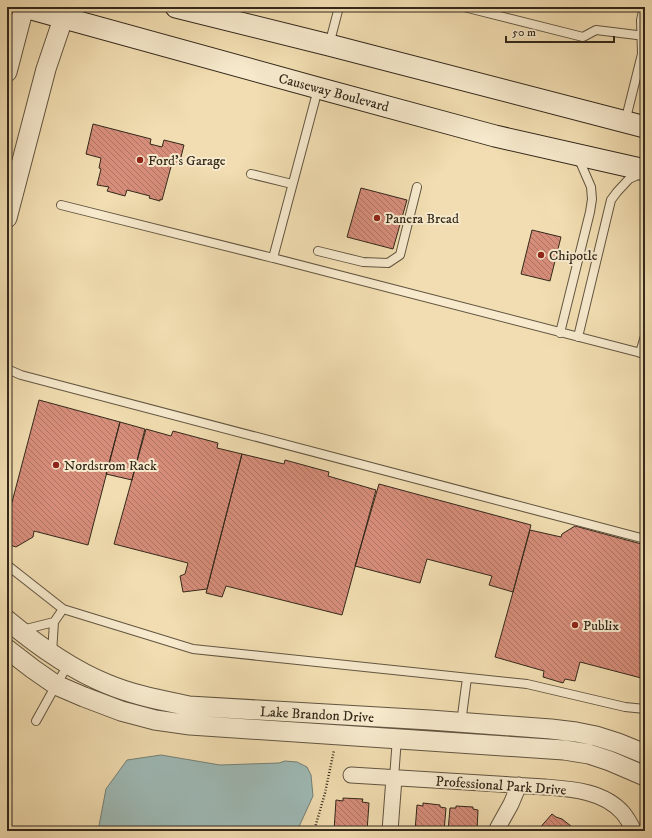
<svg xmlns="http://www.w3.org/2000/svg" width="652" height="838" font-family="'IM FELL DW Pica',serif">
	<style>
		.water { fill: #9ebab6; stroke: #738078 }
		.building { fill: url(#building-back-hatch); stroke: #33281a }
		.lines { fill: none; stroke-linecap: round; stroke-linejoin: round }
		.service-casing { stroke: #625540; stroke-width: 10 }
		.minor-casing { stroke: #625540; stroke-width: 17 }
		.tertiary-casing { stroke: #625540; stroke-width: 21 }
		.secondary-casing { stroke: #33281a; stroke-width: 23 }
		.path { stroke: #33281a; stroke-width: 2.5; stroke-dasharray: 1 2; stroke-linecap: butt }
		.service { stroke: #f6e9cc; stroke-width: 8 }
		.minor { stroke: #f6e9cc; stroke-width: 15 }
		.tertiary { stroke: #f6e9cc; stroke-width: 19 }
		.secondary { stroke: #f6e9cc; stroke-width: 21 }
		.poi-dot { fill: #8f2418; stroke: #f6e9cc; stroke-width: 1.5 }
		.labels { text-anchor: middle; stroke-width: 4; stroke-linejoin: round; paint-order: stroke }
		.street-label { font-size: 14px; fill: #33281a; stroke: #f6e9cc }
		.poi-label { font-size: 14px; fill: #33281a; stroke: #f6e9cc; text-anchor: start }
	</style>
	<defs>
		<pattern id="building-back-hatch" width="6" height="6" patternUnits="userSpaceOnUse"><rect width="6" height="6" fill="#d68d7a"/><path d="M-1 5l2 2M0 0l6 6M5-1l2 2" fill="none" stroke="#ae7363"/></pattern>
	</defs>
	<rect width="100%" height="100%" fill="#f1ddb1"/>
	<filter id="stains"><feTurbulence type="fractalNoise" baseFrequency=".005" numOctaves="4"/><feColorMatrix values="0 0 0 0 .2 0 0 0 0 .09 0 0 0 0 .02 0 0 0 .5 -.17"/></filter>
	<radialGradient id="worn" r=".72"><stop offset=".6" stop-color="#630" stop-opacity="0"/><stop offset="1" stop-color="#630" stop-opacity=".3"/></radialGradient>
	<!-- water -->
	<path class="water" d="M161,755l59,10 59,-2 6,-2 12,1 10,5 4,8 2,21 -16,35h-199l8,-42 21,-29z"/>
	<!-- building -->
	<path class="building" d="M93,124l58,15 -1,5 12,3 2,-7 20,5 -5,20 -7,-2 -10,37 -2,-1v2l-11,-3 1,-2 -23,-6 -2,6 -18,-5 2,-4 -12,-2 4,-16 -2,-1 2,-10 -15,-4z
		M361,188l46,12 -14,49 -46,-12z
		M532,230l29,7 -11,44 -29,-7z
		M39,400l81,22 -32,123 -54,-14 -1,6 -17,10 -9,-3v-23z
		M120,422l25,7 -13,51 -26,-6z
		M146,429l25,7 2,-5 45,12 -1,5 25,6 -35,135 -24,3 -3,-16 5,-2 3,-11 -74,-19z
		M242,454l42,10 1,-4 44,12 -1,4 48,14 -34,125 -116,-29 -4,11 -16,-4z
		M379,484l152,41 -18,67 -24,-7 3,-9 -65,-17 -7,24 -65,-17z
		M575,526l70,19v134l-65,-17 -5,19 -10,-2 -2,4 -20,-6 1,-6 -49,-14 18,-65 17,-62 31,7 1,-3z
		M343,798l20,1 -1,3 7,1 -2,28h-33l2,-31 7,1z
		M423,803l17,2v2l6,1 -2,23h-29l2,-26 6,1z
		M456,806l17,1v2l5,1 -1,21h-29l2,-23h6z
		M552,814l4,3 6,2 9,7 2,5h-36z"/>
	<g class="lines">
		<defs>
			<path id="service" d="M464,7l119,30 13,-7 49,6
				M329,45l10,-38
				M625,122l17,-68 -1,-34 3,-13
				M251,174l41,10
				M61,205l212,53 45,-169
				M318,251l45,11 25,1 12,-8 17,-68
				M273,258l372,96
				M560,333l30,-121 2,-13 -1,-12 -13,-30
				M578,337l33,-137 6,-8 12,-13 11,-5
				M640,353l5,-17
				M7,369l14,6 624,164
				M7,565l56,44 130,40 334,35 98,23 20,2
				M22,630l32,-8
				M52,653l2,-31 9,-13
				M36,721l20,-36 12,-20
				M461,723l6,-45
				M394,778l3,-40"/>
			<path id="minor" d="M351,775l194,12c27,2 59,4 78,26 4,5 8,12 11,18
				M390,831l4,-53
				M496,831l15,-27 8,-19"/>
			<path id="tertiary" d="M7,72l17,-65
				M7,218l39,-149 21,-62
				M7,620c30,25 63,49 100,64 26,11 54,16 82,22l241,14 121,9 25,3 20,4 22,7 27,11
				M7,649l26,20 23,16 28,12 37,14 34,9 35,5 374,25 25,4 21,7 35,15"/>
			<path id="secondary" d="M24,7l294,81 177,48 150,34
				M176,7l153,38 316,82"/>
		</defs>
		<!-- service casing -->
		<use href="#service" class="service-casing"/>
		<!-- minor casing -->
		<use href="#minor" class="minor-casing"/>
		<!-- tertiary casing -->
		<use href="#tertiary" class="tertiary-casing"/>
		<!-- secondary casing -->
		<use href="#secondary" class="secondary-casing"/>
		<!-- path -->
		<path class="path" d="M314,831l11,-38 9,-43"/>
		<!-- service -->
		<use href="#service" class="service"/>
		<!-- minor -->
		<use href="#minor" class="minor"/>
		<!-- tertiary -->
		<use href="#tertiary" class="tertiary"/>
		<!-- secondary -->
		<use href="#secondary" class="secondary"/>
	</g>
	<!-- markers -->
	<g class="poi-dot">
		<circle cx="140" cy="160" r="4"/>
		<circle cx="377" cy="218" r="4"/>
		<circle cx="541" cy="255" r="4"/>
		<circle cx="56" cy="465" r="4"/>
		<circle cx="575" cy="625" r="4"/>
	</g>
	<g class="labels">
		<!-- street labels -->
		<g class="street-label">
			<text transform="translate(334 92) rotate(15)" y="5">Causeway Boulevard</text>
			<text transform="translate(317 714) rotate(3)" y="5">Lake Brandon Drive</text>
			<text transform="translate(501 785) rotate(4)" y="5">Professional Park Drive</text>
		</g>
		<!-- poi labels -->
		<g class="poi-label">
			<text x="148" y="165">Ford's Garage</text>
			<text x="385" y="223">Panera Bread</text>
			<text x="549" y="260">Chipotle</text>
			<text x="64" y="470">Nordstrom Rack</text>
			<text x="583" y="630">Publix</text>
		</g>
	</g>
	<!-- margin -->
	<rect width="652" height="838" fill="none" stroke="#f1ddb1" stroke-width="24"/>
	<rect x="8" y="8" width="636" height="822" fill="none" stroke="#33281a" stroke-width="2"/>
	<rect x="12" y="12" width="628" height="814" fill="none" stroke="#33281a"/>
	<!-- scale -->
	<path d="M506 36v6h108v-6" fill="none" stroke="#33281a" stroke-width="2"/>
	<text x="512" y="36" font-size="12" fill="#33281a" stroke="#f6e9cc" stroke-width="3" paint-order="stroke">50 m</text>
	<rect width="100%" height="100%" filter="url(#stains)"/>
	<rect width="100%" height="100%" fill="url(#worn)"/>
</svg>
